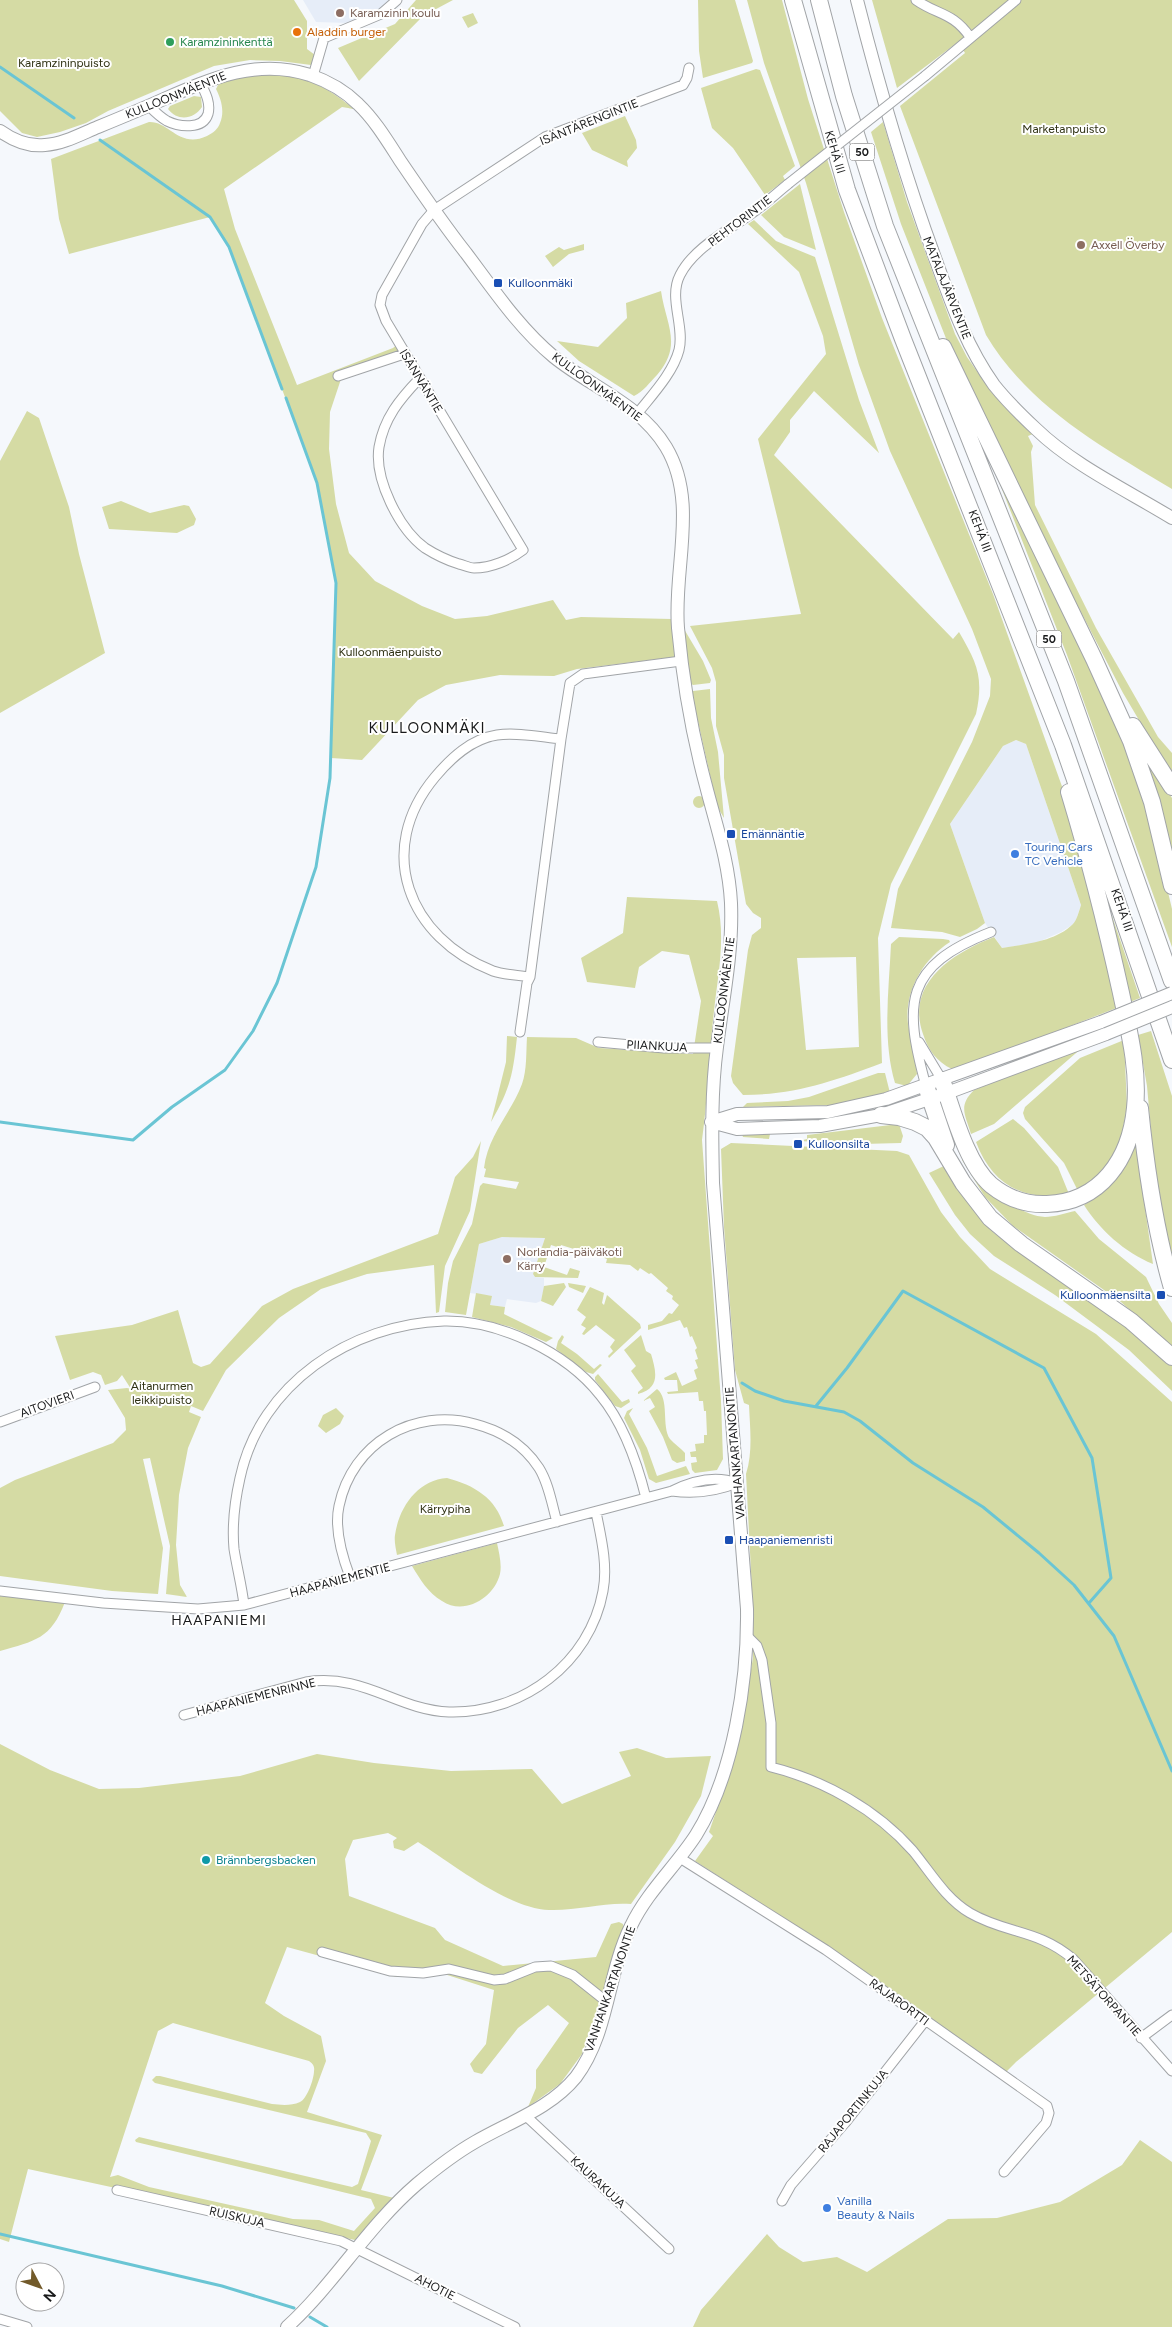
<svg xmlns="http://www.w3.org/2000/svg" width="1172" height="2327" font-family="Figtree,sans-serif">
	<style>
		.built { fill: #e6edf8 }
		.green { fill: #d5dba4; fill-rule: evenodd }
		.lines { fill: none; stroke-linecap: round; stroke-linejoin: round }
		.stream { stroke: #6ac5d4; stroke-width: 3 }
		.street-casing { stroke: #a1a4a7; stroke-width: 11 }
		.secondary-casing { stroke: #a1a4a7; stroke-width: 14 }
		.highway-casing { stroke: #a1a4a7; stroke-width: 18 }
		.street { stroke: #fff; stroke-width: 9 }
		.secondary { stroke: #fff; stroke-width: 12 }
		.highway { stroke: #fff; stroke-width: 16 }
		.street-bridge-casing { stroke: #a1a4a7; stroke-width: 11; stroke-linecap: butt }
		.secondary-bridge-casing { stroke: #a1a4a7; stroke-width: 14; stroke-linecap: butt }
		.street-bridge { stroke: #fff; stroke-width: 9 }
		.secondary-bridge { stroke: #fff; stroke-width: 12 }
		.education-dot { fill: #8d6e63; stroke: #fff; stroke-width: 2 }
		.food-dot { fill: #e8710a; stroke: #fff; stroke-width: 2 }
		.leisure-dot { fill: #2e9e5b; stroke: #fff; stroke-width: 2 }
		.transit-dot { fill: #1a4fb4; stroke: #fff; stroke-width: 2 }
		.shop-dot { fill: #3f7fe0; stroke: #fff; stroke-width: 2 }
		.culture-dot { fill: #0f9aa8; stroke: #fff; stroke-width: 2 }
		.labels { text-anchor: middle; stroke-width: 4; stroke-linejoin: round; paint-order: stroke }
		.shield { fill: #fff; stroke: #5e5f5f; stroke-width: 1 }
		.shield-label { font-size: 11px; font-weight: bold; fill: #191a1b }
		.education-label { font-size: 12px; fill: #785e54; stroke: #fff; text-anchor: start }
		.food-label { font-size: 12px; fill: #c56008; stroke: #fff; text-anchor: start }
		.leisure-label { font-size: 12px; fill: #27864d; stroke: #fff; text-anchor: start }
		.park-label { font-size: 12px; fill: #2f3113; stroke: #fff }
		.street-label { font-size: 12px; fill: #191a1b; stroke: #fff }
		.transit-label { font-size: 12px; fill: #164399; stroke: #fff; text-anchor: start }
		.shop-label { font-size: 12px; fill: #366cbe; stroke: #fff; text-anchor: start }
		.culture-label { font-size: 12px; fill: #0d838f; stroke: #fff; text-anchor: start }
		.neighbourhood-label { font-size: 14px; letter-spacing: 1px; fill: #191a1b; stroke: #fff }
		.quarter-label { font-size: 15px; letter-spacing: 1px; fill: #191a1b; stroke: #fff }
	</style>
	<rect width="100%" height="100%" fill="#f5f8fc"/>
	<!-- built -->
	<path class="built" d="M303,0h88l-4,5 -39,18 -32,-1z
		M1016,740l10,4 55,161 -6,18 -14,9 -25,11 -34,5 -17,-25 -35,-99 53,-78z
		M502,1237l43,1 -12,36 2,3 9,1v10l-3,13 -5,2 -29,-4 -2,8 -15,-2 1,-9 -21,-3 9,-49z"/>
	<!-- green -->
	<path class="green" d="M0,0h294l13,21v28l8,6 -4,10 -31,-4 -30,-1 -36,6 -106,45 -22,12 -26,9 -23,5 -15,-4 -22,-22z
		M416,0h37l-30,16 -64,65 -21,-33 57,-24z
		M698,0h37l18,61 -1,2 -49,15 -4,-27z
		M747,0h35l26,99 36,113 38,106 111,276 71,198 55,215 -113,44 -54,18c-15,-7 -24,-19 -29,-35 -18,-51 30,-81 71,-97l8,11c23,-4 53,-6 71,-24 4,-4 6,-13 8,-19l-55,-161 -10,-4 -13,6 -53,78 35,99 -8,6 -17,8 -18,-5 -51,-4 7,-39 74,-147 18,-46 1,-17 -19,-50 -82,-178 -31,-86 -53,-182 -42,-120z
		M872,0h300v489c-70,-42 -143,-82 -186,-154l-86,-229 65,-53 -7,-11 -61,46z
		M473,13l5,10 -10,5 -6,-11z
		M756,69l4,1 35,96 -12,10 2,4 -20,15 -32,-47 -21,-20 -11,-40z
		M251,74c45,-1 68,6 103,35l-12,-2 -118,82 11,40 62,156 96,-37 5,-4 6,10 -11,9 -52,16 -11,33 -1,37 7,55 13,49 26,28 47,25 33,13 32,-3 66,-16 13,20 15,-3 91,2 3,38 -98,12 -23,7 -54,-1 -54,10 -28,15 -56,60 -31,-2 5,-175 -19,-100 -88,-236 -19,-30 -141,37 -10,-35 -8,-60 98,-37c20,-1 30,27 58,14 6,-3 11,-7 13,-13 5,-12 1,-24 -4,-34l3,-6z
		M194,96l7,1 1,10c-8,12 -24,15 -34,2l2,-3z
		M625,116l11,24 1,8 -10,13 1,6 -36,-17 -10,-17z
		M883,122l24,80 48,132 12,23 25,36 41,41 -5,2 5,10 -2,6 4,53 61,123 62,109 14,16v23l-49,-83 -78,-150 -96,-197 -48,-122 -30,-92z
		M800,184l16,66 -32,-13 -23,-22z
		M754,220l22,21 39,16 44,143 20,53 -65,-62 -24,29v12l-16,23 179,184 6,-7c18,31 25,45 17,82l-85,170 -13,54 4,125c-48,18 -87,32 -139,32l-10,-12 -2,-7 17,-126 4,-15 9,-7v-10l-8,-5 -7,-9 -22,-126v-23l-8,-29v-44l-4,-14 -22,-42 111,-12 -43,-175 68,-85 -3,-18 -24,-64 -51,-48zM856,957l3,90 -53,3 -9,-92z
		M584,244v6l-15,4 -16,13 -8,-11 14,-9 5,3z
		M661,291c5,34 22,54 -4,84 -8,8 -13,16 -23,21l-55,-35 -22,-20 41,6 29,-29 -1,-15z
		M27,411l12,7 30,89 10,47 26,99 -105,60v-252z
		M994,469l115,236 38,99 25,105v38l-105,-292z
		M121,501l29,12 34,-8 5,1 7,13 -2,6 -17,8 -68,-4 -7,-22z
		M684,629l19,32 8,19 -1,3 -17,2 -3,-2z
		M710,689l1,29 7,34 6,66 -7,-12 -25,-111 1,-4z
		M1147,763l2,1 23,34v58z
		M693 802a6 6 0 1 1 12 0a6 6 0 1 1-12 0Z
		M627,897l90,4c9,37 1,73 -3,110 -5,43 -6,86 -12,129l19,261 2,58 -6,11 -22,3 -3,-3 -1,-7 6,-1 -1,-5h-5l-1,-5 6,-1 -1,-7 9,-1v-8h3l-1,-24h-2l-1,-10h-4l-1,-9 -30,2 -1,-2 11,-1 -1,-11h-12l-1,-2 12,-6 6,14 15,-7 -3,-9 4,-2 -3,-8 3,-1 -3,-9 2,-2 -5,-12 -2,1 -3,-10 -3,1 -4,-8 -32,10v-5l14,-4 7,-8 3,1 7,-9 -7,-6 1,-3 -7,-5 2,-3 -17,-15 -2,1 -9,-6 -2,3 -8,-6 -24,-2 1,-4 -29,-11 -1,2 -16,-5 -1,3 -9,-3 -7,22 23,8 3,-7 10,3 -2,7 -43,-1 -2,-3 12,-36 -43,-1 -23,7 -13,71 -21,-3 3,-29 5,-22 19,-37 8,-38 3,-3 33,6 3,-7 -35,-5 2,-8 -2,-1c4,-33 27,-55 38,-84 5,-14 4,-32 5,-47l49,1 23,10 94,6 8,-53 -12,-46 -27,-4 -23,16 -4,21 -48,-6 -6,-24 42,-25z
		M1111,913l29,85 -10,4z
		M899,937l44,2 6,1 1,2c-27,17 -46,50 -42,82 3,17 8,33 9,50l-10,12 -12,-3c-13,-44 -6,-94 -4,-139z
		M1151,1031l21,65v171l-17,-91 -8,-90 -9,-51z
		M507,1036l10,1c-4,38 -7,52 -26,85l15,-60z
		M1124,1040l3,66 -6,33 -15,30 -28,22 -14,-28 -39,-44 -2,-6 2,-6 55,-49z
		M1083,1047l-89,77 -23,10c-6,-20 -13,-28 3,-44z
		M878,1073h7l5,20 -56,12 -91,2 4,-4 41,-2 21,-4z
		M1013,1119l11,9 34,39 11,27c-45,8 -77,-9 -93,-52z
		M899,1124l4,12 -2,7 -39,1 -63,-3 8,-2v-4z
		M741,1132l29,2 -1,5 -26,-2z
		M1135,1138l18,126c-29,-12 -53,-34 -69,-59 31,-19 39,-34 51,-67z
		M481,1141l-11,70 -25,55 -6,46 -3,1 -2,-48 -67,9 -46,15 -42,29 -53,52 -23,41 -12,-5 -2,6 12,5 -13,31 -9,47 -3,50 4,40 7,12 -21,-3 4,-48 -20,-88 -7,1 20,89 -5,46 -46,-3 -112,-15v-88l15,-8 98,-37 13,-13 -1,-12 -17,-28 19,-2 4,1 -9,-14 -5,6 -12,4 -4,-10 -8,-3 -23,8 -15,-44 77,-11 46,-15 15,53 8,4 9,-3 52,-58 31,-17 145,-55 17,-57 18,-20z
		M731,1143l166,8 12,4 32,57 19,25 30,32 106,65 76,68v530l-156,130 -11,11 -178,-127 -132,-85 18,-25 -4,-4 27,-78 17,-96 -1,-67 -6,-117c7,-22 4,-46 3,-69l-5,-2 -9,-33 -11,-143 -3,-78z
		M962,1160h3c20,20 48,55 80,57 9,0 21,-4 30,-6l24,28 47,38 13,27 13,19v25l-51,-46 -108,-76 -28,-29z
		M946,1165l20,34 28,34 159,112 19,21v25l-43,-41 -74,-55 -61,-39 -24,-22 -15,-19 -26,-42z
		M564,1283l2,4 -13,19 -12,-5 3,-15z
		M568,1283l18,3 -3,7 -14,-6z
		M590,1287l14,6 -2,10 2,2 3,-10 33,29 1,4 -32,30 -1,-2 5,-5 -3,-4 5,-7 -19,-15 -12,10 -2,-1 4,-6 -5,-3 5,-8 -9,-7z
		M476,1293l16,3 -2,9 15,2 -1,7 49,24 -7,4 -35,-15 -39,-10z
		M562,1335l2,2 -3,6 16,11 17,15 6,-5 2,1 -9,9 -7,-2 -30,-23 2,-8z
		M641,1335l5,16 5,3c5,17 10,34 -13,40v-2l5,-4 -12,-17 5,-5 -12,-16z
		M598,1374l24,28 7,-3 1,3 -9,6 -6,-2 -20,-26v-3z
		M657,1389c13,10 4,37 13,50 4,5 11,9 15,14v8l-8,2 -5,-3 -9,-23 -14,-26 6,-4 -5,-9 -7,3z
		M336,1408l8,8 -4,8 -14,9 -8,-7 5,-11z
		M633,1408l-4,6 18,34 10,28 29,-10 4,8 -34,9 -7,-4 -9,-29 -16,-32 3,-7z
		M447,1478c27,7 49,20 57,48l-107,29c-1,-6 -3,-14 -2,-20 4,-28 23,-55 52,-57z
		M497,1543c2,10 5,21 3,31 -6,24 -36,42 -58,27 -14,-8 -22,-22 -30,-35z
		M0,1596l65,6c-14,37 -30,39 -65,49z
		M0,1744l50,26 49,19 40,-1 101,-12 77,-22 57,9 77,8 81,-2 30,35 69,-28 -12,-24 18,-4 29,10 45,-2 -10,40 -26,46 -44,62c-27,-2 -54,7 -82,6 -40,-1 -98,-47 -131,-68l-14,9 -10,-3 -1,-7 4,-3 -9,-5 -35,7 -8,19 4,37 86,32 10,12 58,26 93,-9 15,-33 8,-2 4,2 1,5 -42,125 -22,30 -32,23 8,-19v-18l33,-47 -21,-18 -30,23 -36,46 -8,-2 -4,-8 16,-20 8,-54 -53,-17 -44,4 -110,-30 -22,56 19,13 37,20 5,25 -19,51 75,23 -21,55 33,8 -39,42 -327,-71 -19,73 -9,-3zM173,2023l136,38c3,2 6,5 5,10 0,8 -7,28 -14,31 -9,4 -19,3 -28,2l-112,-28h-4l-4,4 3,3 211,50 5,8 -13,43 -6,3 -213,-50 -4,3 1,2 235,57 4,9 -21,23 -35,-11 -26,-1 -144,-32 -31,-12 -8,2 48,-146z
		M1140,2140l32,22v165h-479l8,-17 66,-76 12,13 24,15 34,-5 30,15 81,-53 49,-1 63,-16 62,-37z"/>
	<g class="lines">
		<!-- stream -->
		<path class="stream" d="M0,67l74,51
			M100,140l110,77 19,30 53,142
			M0,1122l133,18 39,-33 53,-37 28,-39 24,-48 39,-116 14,-89 6,-195 -19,-100 -31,-85
			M742,1383l13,8 29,10 60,11 16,9 53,42 70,44 56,46 35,32 40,51 58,135
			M816,1406l31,-38 56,-77 141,77 48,90 19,120 -22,25
			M0,2234l222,52 72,22
			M310,2317l17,10"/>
		<defs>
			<path id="street" d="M916,0c21,15 37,12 54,37
				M313,76l11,-38 57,-24 16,-14
				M925,76l91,-76
				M149,106c5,5 11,11 18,15 12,6 36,9 41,-7 3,-11 -3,-22 -7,-30
				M338,376l66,-22
				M419,379c-19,20 -35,39 -40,68 -5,32 20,82 46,101 11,7 21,12 34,16 5,1 10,4 15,4 17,0 36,-8 49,-18l-137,-229 -6,-16 2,-10 40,-71 12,-14 111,-73 138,-52 4,-7 2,-10
				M637,414c15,-19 36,-41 42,-64 6,-24 -11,-52 1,-75 14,-28 51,-46 75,-64 11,-8 22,-18 33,-27
				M530,977c-11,-2 -26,-2 -37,-6 -85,-33 -119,-121 -58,-194 16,-19 36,-38 62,-42 20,-3 44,2 64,4
				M520,1032l7,-49 3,-6 31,-238 9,-56 13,-9 98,-13
				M598,1042l66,6h52
				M919,1042l23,38
				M926,1086c-23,-83 -22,-120 65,-154
				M0,1422l95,-35
				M672,1491c22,3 45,0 65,-8
				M350,1577c-8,-21 -16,-48 -11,-71 13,-63 75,-99 136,-82 27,7 49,21 64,44 10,16 13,37 18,54
				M0,1591l103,12 95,6 46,-4 428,-114c20,-10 43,-16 65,-8
				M244,1605c-2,-18 -7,-37 -10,-56 -2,-22 1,-49 6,-71 20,-94 111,-154 204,-157 55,-1 122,31 156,74 24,29 37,67 46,103
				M748,1637l9,9 5,14 9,63v44c53,13 106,43 142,84 18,22 32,47 57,62 36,21 68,16 103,46l99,112
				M184,1715l122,-33c58,-9 91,28 143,30 73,2 141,-49 154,-121 5,-26 -2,-54 -7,-79
				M680,1858l146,92 221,156 2,7 -3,10 -42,49
				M322,1952l68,19 33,2 26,-4 45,11 11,-1 30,-12 16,-1 22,9 34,27
				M1141,2038l31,-23
				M526,2116l143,133
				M117,2190l224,51 174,86
				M782,2201l9,-16 54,-62 80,-102
				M0,2319l27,8"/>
			<path id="secondary" d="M857,0c22,87 47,174 78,258 16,44 31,88 59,127 12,15 27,30 42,44 37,36 92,62 136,89
				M0,131c14,10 28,16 45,14 18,-1 36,-11 53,-18 22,-9 44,-18 66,-28 48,-21 94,-41 146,-24 17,6 35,16 48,29 17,16 30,38 43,58 21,31 42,62 65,91 27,36 53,75 88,104 37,30 86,47 112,90 33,55 7,121 12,181 5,54 14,106 28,158 10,39 23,76 25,117 2,49 -8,95 -14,144 -6,45 -5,90 -4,136l34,426c1,71 -13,165 -51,226 -20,31 -49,57 -65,91 -24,48 -22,107 -55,151 -26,32 -67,45 -101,65 -21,12 -40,27 -58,42 -50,43 -82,99 -130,143
				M711,1122l26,7 83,-3 61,-11 66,-22 159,-59
				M711,1122l26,-8 91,-2 58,-13 215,-77"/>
			<path id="highway" d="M793,0l54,190 56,149 160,406 109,315
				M819,0l25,96 41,130 181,455 106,300
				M943,347l151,312 37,82 21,61 20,84
				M1133,726l39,61
				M942,1080c11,31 24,83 49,105 16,13 36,20 56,19 54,-2 83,-45 88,-96 4,-38 -6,-77 -14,-115 -15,-68 -32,-135 -52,-201
				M926,1086l20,59
				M1140,1108c6,61 15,121 32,180
				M881,1115l18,2 16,5 12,6 9,10 27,45 27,35 31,26 110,77 41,36"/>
		</defs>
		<!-- street casing -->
		<use href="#street" class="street-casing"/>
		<!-- secondary casing -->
		<use href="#secondary" class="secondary-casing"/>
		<!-- highway casing -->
		<use href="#highway" class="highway-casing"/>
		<!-- street -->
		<use href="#street" class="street"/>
		<!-- secondary -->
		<use href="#secondary" class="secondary"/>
		<!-- highway -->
		<use href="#highway" class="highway"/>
		<defs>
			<path id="street-bridge" d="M788,184l137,-108"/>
			<path id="secondary-bridge" d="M1101,1022l71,-29
				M1106,1034l66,-27"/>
		</defs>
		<!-- street-bridge casing -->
		<use href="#street-bridge" class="street-bridge-casing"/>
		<!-- secondary-bridge casing -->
		<use href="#secondary-bridge" class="secondary-bridge-casing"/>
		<!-- street-bridge -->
		<use href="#street-bridge" class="street-bridge"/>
		<!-- secondary-bridge -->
		<use href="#secondary-bridge" class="secondary-bridge"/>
	</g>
	<!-- markers -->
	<g class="education-dot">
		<circle cx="340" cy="13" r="5"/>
		<circle cx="1081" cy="245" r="5"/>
		<circle cx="507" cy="1259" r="5"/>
	</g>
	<circle class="food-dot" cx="297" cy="32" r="5"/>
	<circle class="leisure-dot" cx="170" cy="42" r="5"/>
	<g class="transit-dot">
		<rect x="493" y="278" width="10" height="10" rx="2.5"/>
		<rect x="726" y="829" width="10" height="10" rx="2.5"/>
		<rect x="793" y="1139" width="10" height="10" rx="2.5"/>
		<rect x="1156" y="1290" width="10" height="10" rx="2.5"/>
		<rect x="724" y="1535" width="10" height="10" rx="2.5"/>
	</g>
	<g class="shop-dot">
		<circle cx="1015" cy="854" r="5"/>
		<circle cx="827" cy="2208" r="5"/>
	</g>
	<circle class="culture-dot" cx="206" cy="1860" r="5"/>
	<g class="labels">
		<!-- shield labels -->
		<g class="shield">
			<rect x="849.5" y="143.5" width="25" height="17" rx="4"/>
			<rect x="1036.5" y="630.5" width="25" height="17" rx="4"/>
		</g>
		<g class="shield-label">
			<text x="862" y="156">50</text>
			<text x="1049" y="643">50</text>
		</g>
		<!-- education labels -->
		<g class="education-label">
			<text x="350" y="17">Karamzinin koulu</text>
			<text x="1091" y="249">Axxell Överby</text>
			<text x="517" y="1256">Norlandia-päiväkoti<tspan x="517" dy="14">Kärry</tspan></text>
		</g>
		<!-- food labels -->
		<g class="food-label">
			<text x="307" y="36">Aladdin burger</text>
		</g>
		<!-- leisure labels -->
		<g class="leisure-label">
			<text x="180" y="46">Karamzininkenttä</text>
		</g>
		<!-- park labels -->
		<g class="park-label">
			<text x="64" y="67">Karamzininpuisto</text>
			<text x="1064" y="133">Marketanpuisto</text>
			<text x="390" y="656">Kulloonmäenpuisto</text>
			<text x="162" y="1390">Aitanurmen<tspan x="162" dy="14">leikkipuisto</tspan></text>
			<text x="445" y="1513">Kärrypiha</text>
		</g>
		<!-- street labels -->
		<g class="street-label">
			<text transform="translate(176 95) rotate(-22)" y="4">KULLOONMÄENTIE</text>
			<text transform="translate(589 122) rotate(-22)" y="4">ISÄNTÄRENGINTIE</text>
			<text transform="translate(835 152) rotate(73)" y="4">KEHÄ III</text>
			<text transform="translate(740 221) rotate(-37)" y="4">PEHTORINTIE</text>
			<text transform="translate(947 288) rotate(68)" y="4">MATALAJÄRVENTIE</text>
			<text transform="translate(421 381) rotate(59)" y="4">ISÄNNÄNTIE</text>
			<text transform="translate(597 387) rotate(36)" y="4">KULLOONMÄENTIE</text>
			<text transform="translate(980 531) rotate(69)" y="4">KEHÄ III</text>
			<text transform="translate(1122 910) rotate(71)" y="4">KEHÄ III</text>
			<text transform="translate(724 990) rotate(-83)" y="4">KULLOONMÄENTIE</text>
			<text transform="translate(657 1046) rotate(3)" y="4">PIIANKUJA</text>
			<text transform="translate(47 1404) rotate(-20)" y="4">AITOVIERI</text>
			<text transform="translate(735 1453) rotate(-95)" y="4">VANHANKARTANONTIE</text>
			<text transform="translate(340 1580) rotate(-15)" y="4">HAAPANIEMENTIE</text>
			<text transform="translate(256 1697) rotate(-14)" y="4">HAAPANIEMENRINNE</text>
			<text transform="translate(610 1989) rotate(-71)" y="4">VANHANKARTANONTIE</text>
			<text transform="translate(1104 1996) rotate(48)" y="4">METSÄTORPANTIE</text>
			<text transform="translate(899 2002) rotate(36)" y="4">RAJAPORTTI</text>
			<text transform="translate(853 2111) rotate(-51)" y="4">RAJAPORTINKUJA</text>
			<text transform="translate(598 2182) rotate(43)" y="4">KAURAKUJA</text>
			<text transform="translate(237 2217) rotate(13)" y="4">RUISKUJA</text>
			<text transform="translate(435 2287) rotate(27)" y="4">AHOTIE</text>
		</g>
		<!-- transit labels -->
		<g class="transit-label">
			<text x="508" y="287">Kulloonmäki</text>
			<text x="741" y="838">Emännäntie</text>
			<text x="808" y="1148">Kulloonsilta</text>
			<text x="1151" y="1299" text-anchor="end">Kulloonmäensilta</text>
			<text x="739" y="1544">Haapaniemenristi</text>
		</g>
		<!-- shop labels -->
		<g class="shop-label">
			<text x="1025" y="851">Touring Cars<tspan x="1025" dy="14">TC Vehicle</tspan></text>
			<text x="837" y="2205">Vanilla<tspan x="837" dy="14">Beauty &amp; Nails</tspan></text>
		</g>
		<!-- culture labels -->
		<g class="culture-label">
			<text x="216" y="1864">Brännbergsbacken</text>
		</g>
		<!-- neighbourhood labels -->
		<g class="neighbourhood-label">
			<text x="219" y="1625">HAAPANIEMI</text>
		</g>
		<!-- quarter labels -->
		<g class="quarter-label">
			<text x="427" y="733">KULLOONMÄKI</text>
		</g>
	</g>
	<!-- north arrow -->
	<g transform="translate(40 2287) rotate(131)"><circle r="24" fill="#ffffff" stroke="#a3a3a4"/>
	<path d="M0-4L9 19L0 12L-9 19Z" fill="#725a2a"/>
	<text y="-8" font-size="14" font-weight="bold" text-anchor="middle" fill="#191a1b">N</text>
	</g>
</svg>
